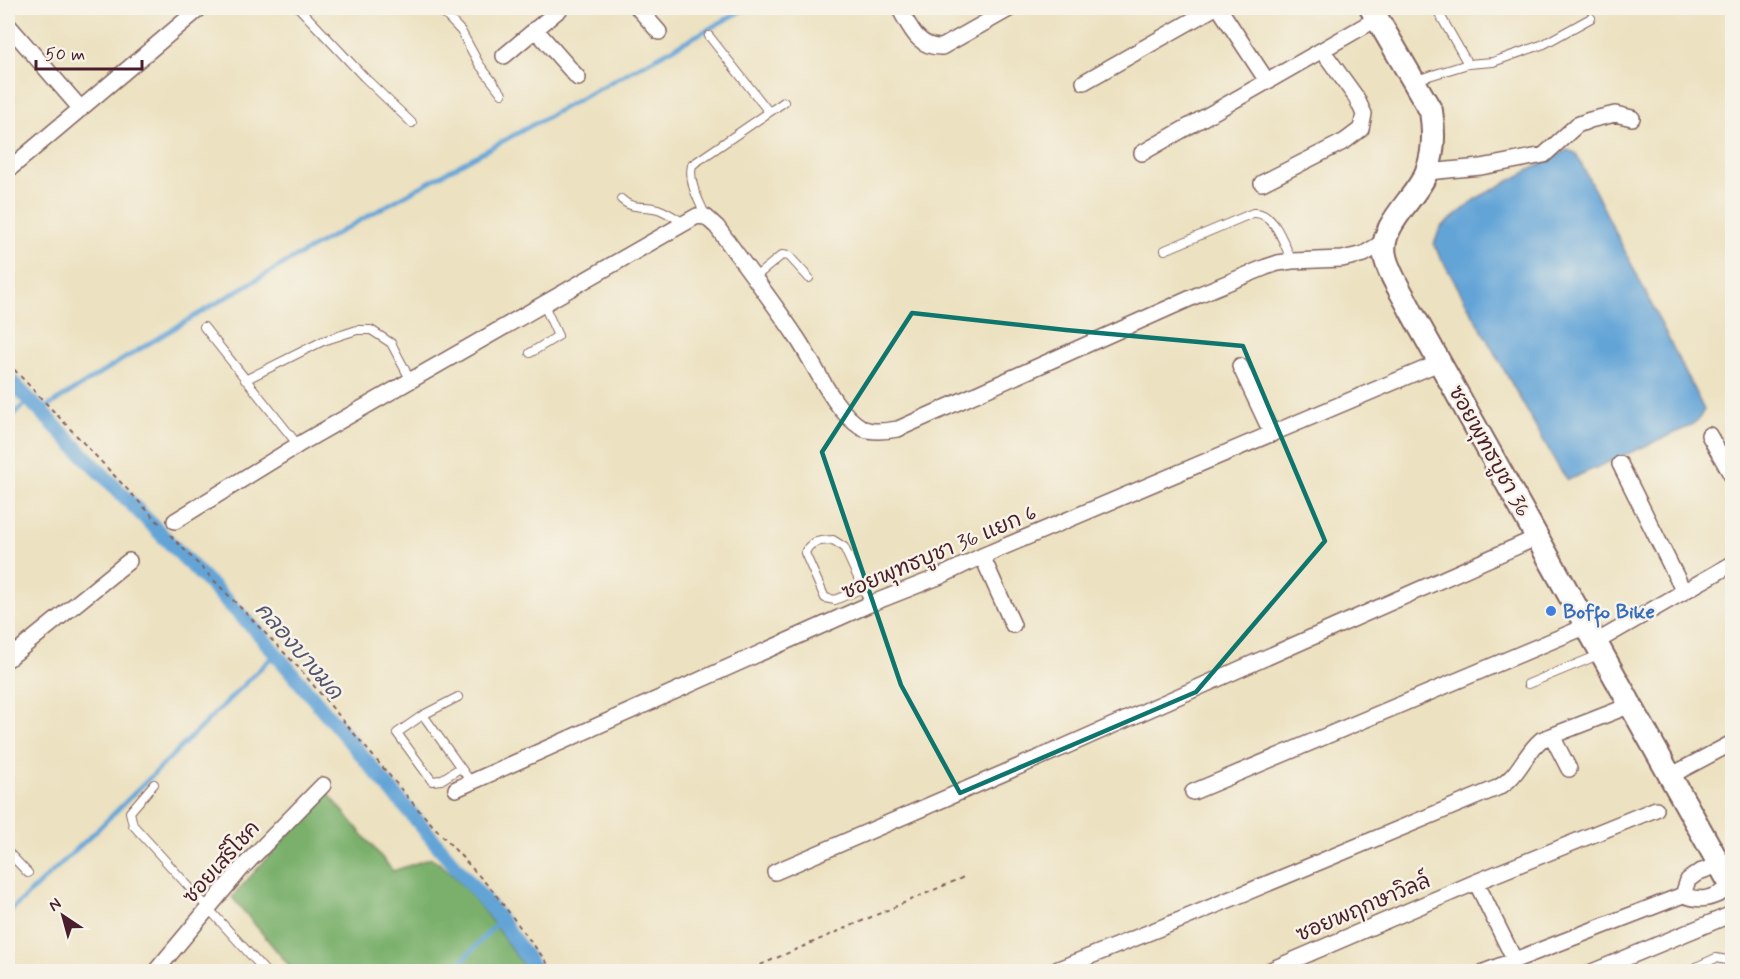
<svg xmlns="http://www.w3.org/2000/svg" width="1740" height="979" font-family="Mynerve,'Playpen Sans Thai',sans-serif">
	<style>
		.forest { fill: #7ab06c; stroke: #62684c; stroke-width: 1.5 }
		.water { fill: #63a4d7; stroke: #566281; stroke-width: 1.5 }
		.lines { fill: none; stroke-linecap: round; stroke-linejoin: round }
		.stream { stroke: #63a4d7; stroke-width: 4.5 }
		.canal { stroke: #63a4d7; stroke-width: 15 }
		.lane-casing { stroke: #83635f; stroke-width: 10 }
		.street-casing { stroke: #83635f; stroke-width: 18 }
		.secondary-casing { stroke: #83635f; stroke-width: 26 }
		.path { stroke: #83635f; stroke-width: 2; stroke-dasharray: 4.5 4.5; stroke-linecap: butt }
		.lane { stroke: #fff; stroke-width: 8 }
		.street { stroke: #fff; stroke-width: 15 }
		.secondary { stroke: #fff; stroke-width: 22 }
		.marked { fill: none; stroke: #0f766e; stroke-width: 4.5; stroke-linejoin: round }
		.shop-dot { fill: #3f7fe0; stroke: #f7f3e8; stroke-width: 2 }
		.labels { text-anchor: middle; stroke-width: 5; stroke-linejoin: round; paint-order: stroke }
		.street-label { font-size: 21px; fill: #4a1f2b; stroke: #f7f3e8 }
		.shop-label { font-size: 21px; font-weight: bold; fill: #366cbe; stroke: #f7f3e8; text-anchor: start }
		.water-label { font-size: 22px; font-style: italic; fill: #545470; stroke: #f7f3e8 }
	</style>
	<rect width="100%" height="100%" fill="#f7f3e8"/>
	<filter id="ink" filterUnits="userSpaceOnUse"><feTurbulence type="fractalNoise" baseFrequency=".0167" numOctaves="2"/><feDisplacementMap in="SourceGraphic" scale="12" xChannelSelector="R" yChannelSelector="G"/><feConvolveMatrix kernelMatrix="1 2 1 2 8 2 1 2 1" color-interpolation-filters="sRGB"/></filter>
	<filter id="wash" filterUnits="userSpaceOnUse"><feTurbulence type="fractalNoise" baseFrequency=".008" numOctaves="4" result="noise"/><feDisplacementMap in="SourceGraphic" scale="24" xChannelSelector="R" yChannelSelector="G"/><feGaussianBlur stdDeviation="1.35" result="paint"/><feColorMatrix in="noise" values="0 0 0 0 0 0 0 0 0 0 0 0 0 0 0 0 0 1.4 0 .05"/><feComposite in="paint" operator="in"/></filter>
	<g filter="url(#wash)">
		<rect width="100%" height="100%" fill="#ece1c0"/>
		<!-- forest -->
		<path class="forest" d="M327,792l66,79 38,-13c34,20 72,80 96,113h-239l3,-3 -59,-71z"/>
		<!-- water -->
		<path class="water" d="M1567,150l9,3 128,257 -6,10 -10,7 -120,53 -9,-12 -125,-223 6,-17 39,-31z"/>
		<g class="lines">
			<!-- stream -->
			<path class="stream" d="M39,412c228,-146 470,-274 708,-404
				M8,420l20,-19
				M8,913l86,-80 181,-179
				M452,972l48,-52"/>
			<!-- canal -->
			<path class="canal" d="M8,378l251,256 237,280 41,58"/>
		</g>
	</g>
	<g filter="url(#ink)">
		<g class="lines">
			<defs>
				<path id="lane" d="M299,8l65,69 48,46
					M439,8l22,23 18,33 23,30
					M1436,8l32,56
					M709,36l60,76
					M1416,80l52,-16 25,-2 51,-18 47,-26
					M621,199c11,11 23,6 37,10 9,3 17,9 26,14
					M706,217c-7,-17 -18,-34 -14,-52l92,-63
					M1165,250l88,-37c22,-2 31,32 39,48
					M754,278l28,-23 7,1 20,22
					M204,327l94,118
					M530,353l28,-17 -14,-31
					M245,380l78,-39 34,-11h14l20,13 20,38
					M863,588l-28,12 -10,-2 -20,-45c5,-13 16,-12 28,-13l11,7 26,57
					M1528,684l73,-30
					M458,697l-35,18 48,67
					M423,715l-26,18 35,48 9,-1 19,-12
					M154,784l-24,28 3,13 133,147
					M8,852l20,21
					M1685,972l31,-14 16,3"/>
				<path id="street" d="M638,8l21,24
					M899,8c11,18 18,40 43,39l69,-39
					M1219,8l48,73
					M8,25l73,84
					M535,29l43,49
					M504,56l57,-48
					M1084,82l130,-74
					M1142,153l236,-135
					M8,170l192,-162
					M1427,172l54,-5 63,-12 33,-30 13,-5 25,-6 17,4
					M1262,183l83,-42 16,-12 3,-15 -8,-17 -34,-47
					M1240,366l32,68
					M1709,435l23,41
					M1620,464l64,128
					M175,521l123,-76 399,-229 9,1 11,10c26,36 53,71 78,108 20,28 37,75 67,93 10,5 25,3 36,1l302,-135 66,-27 12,-4 14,-2 50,-2 22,-5 21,-13
					M982,556l31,69
					M1596,642l136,-78
					M8,659l121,-98
					M1552,736l17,33
					M1670,776l62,-33
					M456,789l414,-185 71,-28 41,-20 459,-194
					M1193,792l394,-166
					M775,872l289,-125 474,-210
					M1476,882l38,77
					M1683,895l5,-15 11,-8 20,-7
					M155,972l86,-103 82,-84
					M1051,972l134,-54 312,-130c21,-10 27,-34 44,-48l90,-35
					M1266,972l210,-90 180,-73
					M1484,972l199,-77c22,8 29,2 49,-7
					M1592,972l140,-58"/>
				<path id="secondary" d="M1371,8l60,103c3,19 3,42 -4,60 -9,26 -49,54 -42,85 4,19 18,38 26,55l321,576"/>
			</defs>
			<!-- lane casing -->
			<use href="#lane" class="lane-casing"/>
			<!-- street casing -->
			<use href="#street" class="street-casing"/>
			<!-- secondary casing -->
			<use href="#secondary" class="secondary-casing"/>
			<!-- path -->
			<path class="path" d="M8,363l152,161
				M170,535l128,132 118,140 76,83 62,82
				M744,972l220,-95"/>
			<!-- lane -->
			<use href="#lane" class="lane"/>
			<!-- street -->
			<use href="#street" class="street"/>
			<!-- secondary -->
			<use href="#secondary" class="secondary"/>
		</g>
	</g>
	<!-- marked area -->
	<path class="marked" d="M912,313l154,17 177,16 82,195 -129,151 -236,101 -59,-108 -79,-233z"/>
	<!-- markers -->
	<circle class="shop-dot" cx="1551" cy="611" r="6"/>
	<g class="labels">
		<!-- street labels -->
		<g class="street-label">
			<text transform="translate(1490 451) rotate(61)" y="7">ซอยพุทธบูชา 36</text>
			<text transform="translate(939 552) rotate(-23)" y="7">ซอยพุทธบูชา 36 แยก 6</text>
			<text transform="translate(221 862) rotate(-48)" y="7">ซอยเสรีโชค</text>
			<text transform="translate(1363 907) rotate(-23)" y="7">ซอยพฤกษาวิลล์</text>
		</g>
		<!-- shop labels -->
		<g class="shop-label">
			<text x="1563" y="618">Boffo Bike</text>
		</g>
		<!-- water labels -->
		<g class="water-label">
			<text transform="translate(300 650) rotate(49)" y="8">คลองบางมด</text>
		</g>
	</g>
	<!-- margin -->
	<rect width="1740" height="979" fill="none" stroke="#f7f3e8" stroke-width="30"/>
	<!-- north arrow -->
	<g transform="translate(63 916) rotate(324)" stroke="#f7f3e8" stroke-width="4.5" paint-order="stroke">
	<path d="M0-4.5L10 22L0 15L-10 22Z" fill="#4a1f2b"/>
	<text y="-9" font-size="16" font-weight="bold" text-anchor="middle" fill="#4a1f2b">N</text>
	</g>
	<!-- scale -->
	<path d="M36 60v9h106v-9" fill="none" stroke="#4a1f2b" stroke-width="3"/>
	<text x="45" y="60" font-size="18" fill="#4a1f2b" stroke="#f7f3e8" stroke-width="4.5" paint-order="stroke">50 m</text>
</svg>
